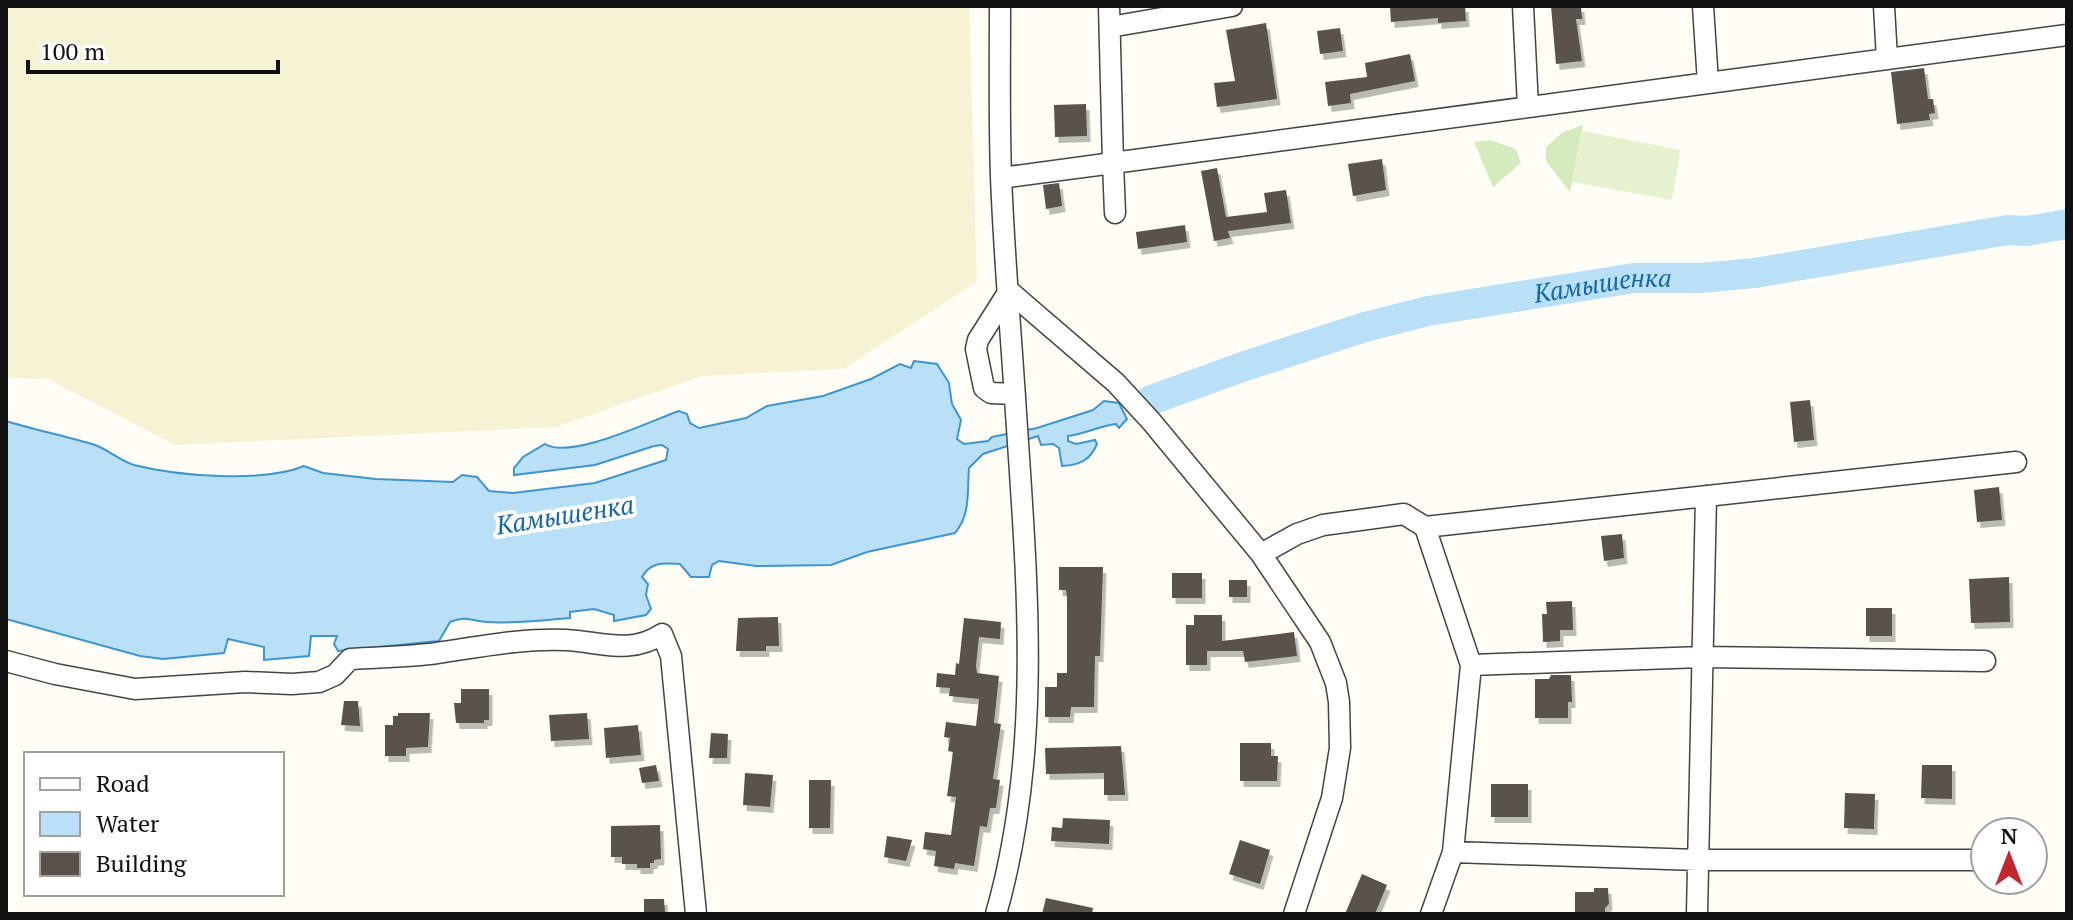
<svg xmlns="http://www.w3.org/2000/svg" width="2073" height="920" font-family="'PT Serif',serif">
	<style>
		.farmland { fill: #f6f3d4 }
		.green { fill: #d5ebbd }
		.pitch { fill: #e6f2cf }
		.water { fill: #b9e0f7; stroke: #3f96cf; stroke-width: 2 }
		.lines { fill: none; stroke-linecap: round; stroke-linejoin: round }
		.river { stroke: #b9e0f7; stroke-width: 30 }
		.building { fill: #5a524d; filter: url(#shadow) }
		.minor-casing { stroke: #444; stroke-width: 23 }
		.minor { stroke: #fff; stroke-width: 20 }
		.labels { text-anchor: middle; stroke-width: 8; stroke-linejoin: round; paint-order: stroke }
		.water-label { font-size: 26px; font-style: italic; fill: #1768a6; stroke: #fff }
	</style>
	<defs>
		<filter id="shadow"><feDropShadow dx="3.5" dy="6" stdDeviation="0" flood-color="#0004"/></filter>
	</defs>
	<rect width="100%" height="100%" fill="#fffdf5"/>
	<!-- farmland -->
	<path class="farmland" d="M6,6h963l8,276 -134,87 -141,7 -146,51 -381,18 -127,-66 -42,-1z"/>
	<!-- green -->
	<path class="green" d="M1583,125l-13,67 -24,-31v-14l17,-15z
		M1490,140l26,9 5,14 -28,24 -19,-45z"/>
	<!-- pitch -->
	<path class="pitch" d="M1582,131l99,19 -9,50 -100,-18z"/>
	<!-- water -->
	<path class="water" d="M914,361l23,3 12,19 3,21 9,16 -4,19 7,5 24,-3 4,-4 45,-9 56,-18 11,-9 15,2 8,16 -8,9 -3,-4c-17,2 -31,10 -48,12v5l8,3 19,-4 2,4c-7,17 -18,21 -35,22l-3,-18 -6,-4 -12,1 -3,-9 -55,18 -14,14c-2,23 2,46 -14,65l-88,19 -36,13 -75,1 -37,-5 -7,4 -3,12h-18l-11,-13c-16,-1 -29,-3 -38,13l6,7 -2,11 5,14 -5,6 -32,6v-6l-20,-6 -24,3v6c-27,2 -56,6 -83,4 -17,-1 -20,-7 -37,0l-11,19 -101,10 -4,-7 3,-8h-26l-2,20 -45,4v-13l-36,-8 -4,14 -61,6 -23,-3 -134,-37v-198c29,9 60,15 89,24 14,5 25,16 39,20 43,11 129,18 170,1l19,7 53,6 77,3 9,-7 15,2 12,14 24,2 82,-10 71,-23 2,-11 -6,-4 -8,1 -59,19 -81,10v-7l9,-11 22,-13c26,16 105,-23 134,-33l8,3 3,9 9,5 47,-10 21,-12 56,-10 48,-17 29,-15 11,4z"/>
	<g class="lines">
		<!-- river -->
		<path class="river" id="s1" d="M1151,400l94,-34 120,-39 63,-16 206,-33h67l54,-5 253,-43 19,1 40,-7"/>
	</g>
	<!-- building -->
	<path class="building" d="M1390,6h75l1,15 -28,2v-5l-47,4z
		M1551,6h30l1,13h-6l6,42 -26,3z
		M1266,23l11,76 -60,8 -3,-24 21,-2 -9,-51z
		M1340,28l3,23 -23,3 -3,-23z
		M1410,54l5,27 -65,13 1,9 -23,3 -3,-24 42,-5 -2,-14z
		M1924,68l4,31h5l2,14 -6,1 1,6 -33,4 -6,-52z
		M1086,104l1,32 -32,1 -1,-32z
		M1382,159l4,31 -33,6 -5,-32z
		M1217,168l9,49 41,-5 -3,-19 22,-3 5,33 -63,8 2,7 -16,3 -13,-70z
		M1059,183l3,23 -16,3 -3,-24z
		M1185,225l2,17 -49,7 -2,-17z
		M1810,400l4,40 -20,2 -4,-40z
		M1999,487l3,33 -25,2 -3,-32z
		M1622,534l2,24 -20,3 -3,-25z
		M1059,567h44l-3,89h-5l-1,51h-23l-1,10h-25v-30h12v-14h10v-75l-1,-8h-7z
		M1172,573h30v25h-30z
		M2009,577l1,45 -39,1 -2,-44z
		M1229,580h18v17h-18z
		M1572,601l1,29h-13v11l-17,1 -1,-28h5l-1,-12z
		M1866,608h26v28h-26z
		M1194,615h28v26l72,-9 3,24 -52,6 -2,-11h-36v14h-21v-40h8z
		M778,617l1,29h-13v5h-30l2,-33z
		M964,618l37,4 -1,17 -21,-2 -3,29 1,7 22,3 -5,47 7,1 -8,55 7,1 -4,28h-6l-3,19 -7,-1 -6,40 -19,-3 -1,6 -20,-3 2,-15 -13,-2 2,-17 26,3 5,-38 -9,-1 6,-44 -5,-1 2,-13 -6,-1 2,-15 30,4 3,-27 -30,-3 1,-8 -14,-1 1,-14 18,2 1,-12 3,1z
		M1551,675h20l1,27h-4v16h-33v-39h14z
		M461,689h28v31h-5v3h-28l-2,-20h7z
		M344,701h14l2,25 -19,-1z
		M398,713h32l-2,34 -22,1v8h-21v-31h8v-9h5z
		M587,713l2,26 -38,2 -2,-26z
		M638,725l3,30 -35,3 -2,-30z
		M711,733l17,1 -1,24h-18z
		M1240,743h31v13h7l-1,25h-37z
		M1121,746l4,49h-21v-22l-58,1 -1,-26z
		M656,765l3,16 -17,2 -3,-15z
		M1922,765h30v34l-31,-1z
		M745,773l28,2 -3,32 -27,-2z
		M809,780h22l-1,48h-21z
		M1491,784h37v33h-37z
		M1845,793l30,1 -1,35 -30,-1z
		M1063,818l47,2 -1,24 -58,-3 1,-14 10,1z
		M660,825l1,34 -7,1v3h-4v5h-13v-4h-15v-7h-11v-31z
		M887,836l25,4 -6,21 -22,-4z
		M1240,840l30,10 -10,34 -31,-10z
		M1362,874l25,11 -12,29h-30z
		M1594,888h14l1,16 -4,4v6h-30v-22h19z
		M1046,898l47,10 -1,6h-50z
		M644,899h20l1,13 -21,1z"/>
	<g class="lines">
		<defs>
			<path id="minor" d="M1523,6l5,101
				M1884,6l3,53
				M1110,27l122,-21
				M1708,83l359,-48
				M1001,178l112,-15 -4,-157
				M1115,213l-2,-50 595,-80 -5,-77
				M1009,291l107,92 35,38 110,133 59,88 16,41 3,19 1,46 -8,50 -38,116
				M1009,291l-31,49 -2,9 8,39 7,5 24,1
				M1261,554l36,-20 26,-9 81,-11 21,13
				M6,661l49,13 80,15 110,-7 47,2 27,-2 16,-7 15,-16c29,-2 59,-2 87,-6 42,-6 86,-15 129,-13 36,2 64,15 96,-6l9,22 25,258
				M1471,665l231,-8 283,4
				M1453,852l245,8h281
				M996,914c47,-164 31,-334 20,-501 -5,-79 -12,-158 -15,-237 -2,-57 -1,-113 -1,-170
				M1431,914l22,-62 18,-187 -46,-138 591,-65
				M1697,914l9,-418"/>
		</defs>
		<!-- minor casing -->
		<use href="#minor" class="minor-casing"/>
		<!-- minor -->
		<use href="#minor" class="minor"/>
	</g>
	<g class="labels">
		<!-- water labels -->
		<g class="water-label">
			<text dy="9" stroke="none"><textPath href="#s1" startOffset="468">Камышенка</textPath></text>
			<text transform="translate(565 515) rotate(-9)" y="9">Камышенка</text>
		</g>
	</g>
	<!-- border -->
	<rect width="2073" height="920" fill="none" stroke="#111111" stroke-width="16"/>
	<!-- legend -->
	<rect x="24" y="752" width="260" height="144" fill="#ffffff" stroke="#a0a0a0" stroke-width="2"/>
	<rect x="40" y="778" width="40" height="12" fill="#ffffff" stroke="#a0a0a0" stroke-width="2"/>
	<text x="96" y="792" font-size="24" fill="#111111">Road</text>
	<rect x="40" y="812" width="40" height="24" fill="#b9e0f7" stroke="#a0a0a0" stroke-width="2"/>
	<text x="96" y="832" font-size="24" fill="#111111">Water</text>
	<rect x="40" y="852" width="40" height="24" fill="#5a524d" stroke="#a0a0a0" stroke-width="2"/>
	<text x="96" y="872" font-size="24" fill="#111111">Building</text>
	<!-- north arrow -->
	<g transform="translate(2009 856)"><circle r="38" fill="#ffffff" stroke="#a0a0a0" stroke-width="2"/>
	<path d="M0-6L14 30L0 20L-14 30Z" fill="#c4262e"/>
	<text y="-12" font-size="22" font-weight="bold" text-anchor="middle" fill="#111111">N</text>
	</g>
	<!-- scale -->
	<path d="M28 60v12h250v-12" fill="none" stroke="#111111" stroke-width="4"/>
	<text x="40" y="60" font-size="24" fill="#111111" stroke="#ffffff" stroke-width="6" paint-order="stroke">100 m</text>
</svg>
